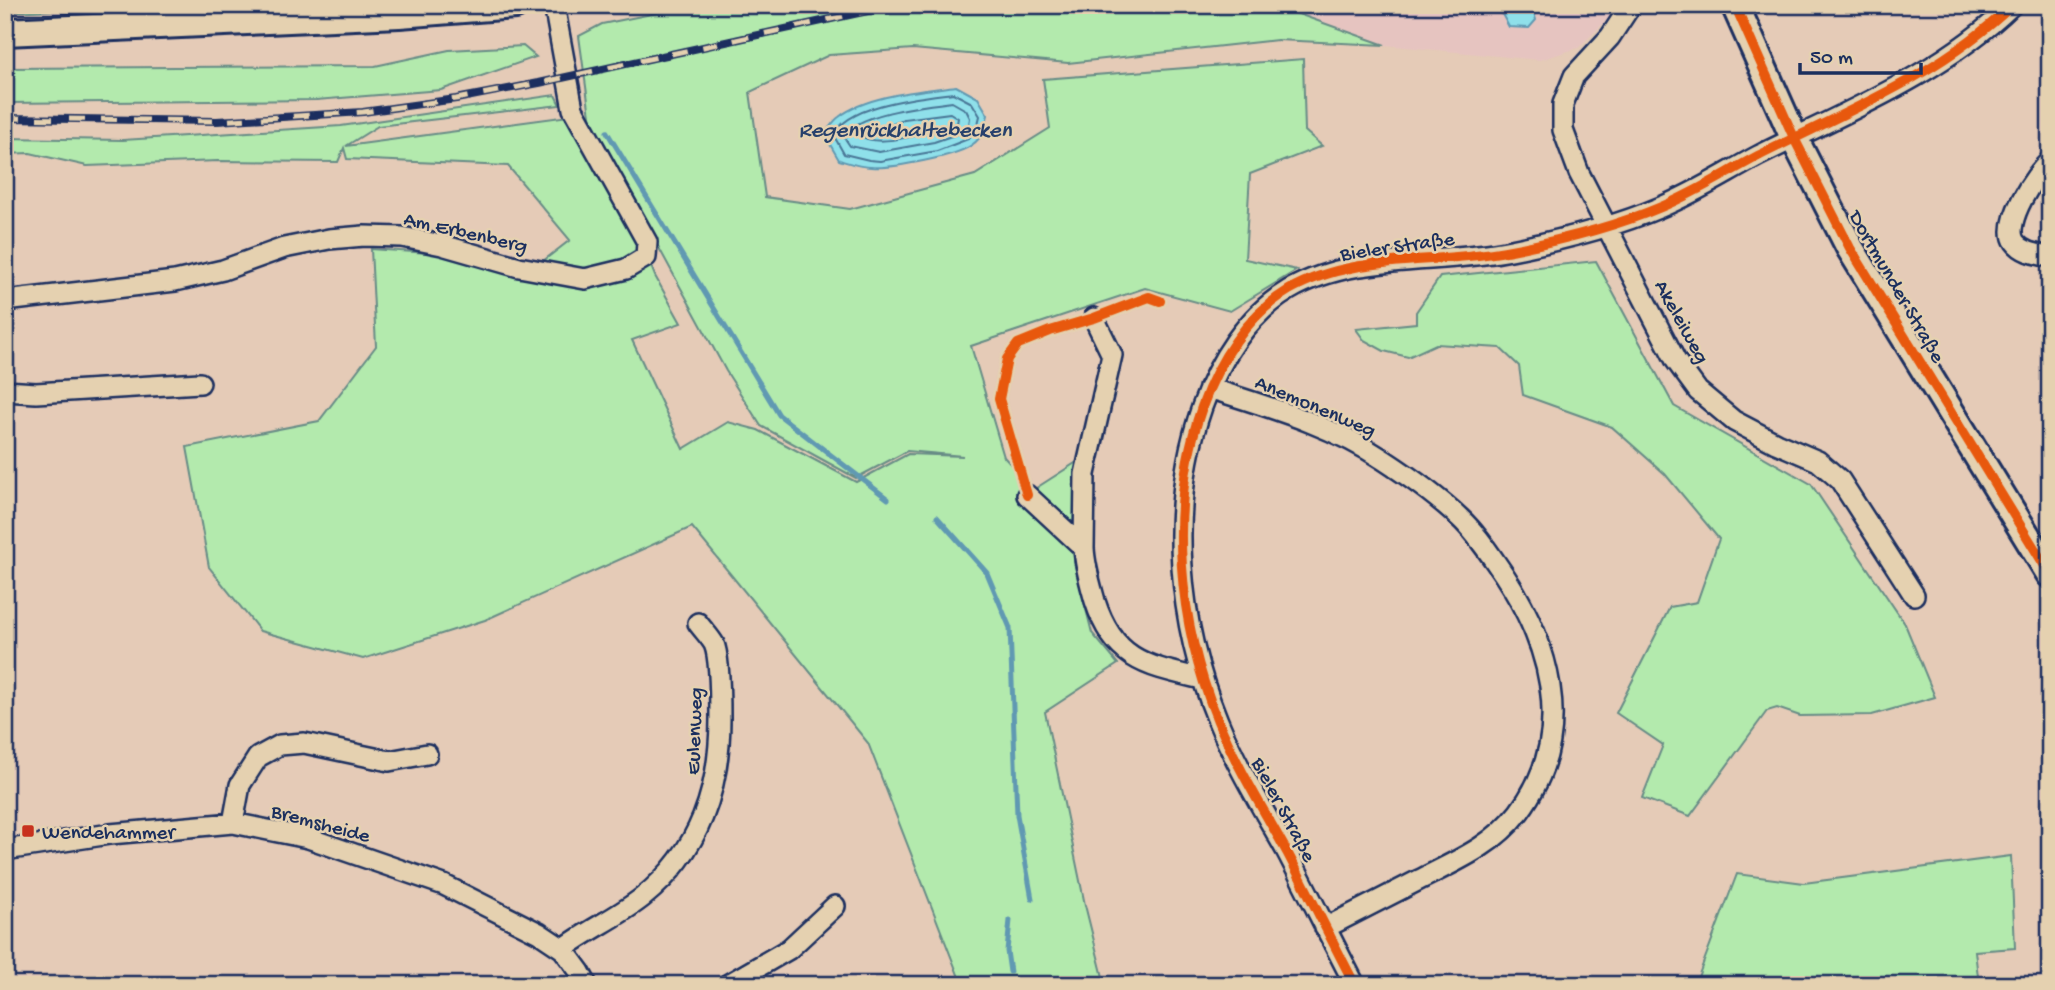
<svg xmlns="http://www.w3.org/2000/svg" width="2055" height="990" font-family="'Gochi Hand',sans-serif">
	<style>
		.built { fill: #e6c4c0 }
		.green { fill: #b3eaad; stroke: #678c86; stroke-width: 2 }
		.water { fill: #8fe0ea; stroke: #6199b2; stroke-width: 2 }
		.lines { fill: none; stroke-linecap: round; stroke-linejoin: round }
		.shore { stroke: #497696; stroke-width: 2 }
		.stream { stroke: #6199b2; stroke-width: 5 }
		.street-casing { stroke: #1b2f5e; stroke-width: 24 }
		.secondary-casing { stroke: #1b2f5e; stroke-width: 32 }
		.street { stroke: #e5d1b0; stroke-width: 19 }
		.secondary { stroke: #e5d1b0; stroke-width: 26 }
		.rail-casing { stroke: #1b2f5e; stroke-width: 8 }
		.rail { stroke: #e5d1b0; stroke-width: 5; stroke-dasharray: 16; stroke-linecap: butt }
		.cycleway-casing { stroke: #e5d1b0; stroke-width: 15 }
		.cycleway { stroke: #e8590c; stroke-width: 10 }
		.poi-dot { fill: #c8321e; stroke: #e5d1b0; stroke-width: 2.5 }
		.labels { text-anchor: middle; stroke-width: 5; stroke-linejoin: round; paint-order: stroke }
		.street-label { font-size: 21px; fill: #1b2f5e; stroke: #e5d1b0 }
		.poi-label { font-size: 21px; fill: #1b2f5e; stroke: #e5d1b0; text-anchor: start }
		.water-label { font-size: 23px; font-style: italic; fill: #27416c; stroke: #e5d1b0 }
	</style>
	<rect width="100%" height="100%" fill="#e5cbb7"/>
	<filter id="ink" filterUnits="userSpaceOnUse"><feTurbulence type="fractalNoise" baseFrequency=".0143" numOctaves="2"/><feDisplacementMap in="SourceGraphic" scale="14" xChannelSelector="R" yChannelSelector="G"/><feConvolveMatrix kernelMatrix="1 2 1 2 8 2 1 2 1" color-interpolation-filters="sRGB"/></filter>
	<g filter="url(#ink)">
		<!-- built -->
		<path class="built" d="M1205,5h411l-8,14 -30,29 -38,12 -155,-15 -109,-39z"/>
		<!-- green -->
		<path class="green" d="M5,5h183l-183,7z
			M696,5l580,1 109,39 -108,-5 -209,23 -155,-14 -84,6 -79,37 15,105 85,12 125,-34 75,-47 -7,-49 260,-20 2,72 17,15 -72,28 -5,85 52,11 -67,41 -85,-23 -174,58 33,111 29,33 47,-30 -6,102 18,71 26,31 -73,48 40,193 20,80h-143l-94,-242 -176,-216 -207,93 -122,39 -103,-28 -51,-64 -22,-120 132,-26 57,-75 -5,-97 172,12 27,-21 -62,-74 -161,-7 -3,-11 -6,14 -120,-1 -131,5 -57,-13 -25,1v-16l118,2 218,-14 214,-31 5,10 -182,21 -32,20 230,-31 60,114 19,47 26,47 -49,17 51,109 45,-27 30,8 98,52 52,-28 55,2 -56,-5 -51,27 -95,-52 -35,-55 -135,-248 -12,-87 23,-12z
			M523,46l13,11 -95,33 -125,10 -311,3v-35l370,-2 74,-16z
			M1596,261l78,145 137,78 94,140 30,73 -63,18 -72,1 -23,-8 -10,3 -77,105 -48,-18 21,-53 -47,-32 54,-106 27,-5 22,-63 -54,-65 -53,-47 -89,-32 -4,-29 -19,-18 -64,-4 -28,13 -24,-6 -20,-11 -8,-11 60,-6v-11l24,-35z
			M2011,856l4,92 -40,3 4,34h-284l42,-111 67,9z"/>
		<!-- water -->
		<path class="water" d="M1497,5h35l4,15 -7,8 -20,-1z
			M956,86l22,12 10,17c-3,11 -5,22 -15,29 -13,12 -83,25 -102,23 -11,0 -22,-4 -32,-7l-15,-26c5,-5 9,-13 15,-17 28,-22 82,-26 117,-31z"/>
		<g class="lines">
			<!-- shore -->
			<path class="shore" d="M953,93l19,10 8,13 -3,12 -9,11 -31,12 -57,10 -11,-1 -25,-6 -10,-18c12,-32 89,-39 119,-43z
				M952,102l14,8 4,8 -1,6 -6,8 -29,10 -55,10 -29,-6 -6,-9c10,-24 84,-32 108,-35z
				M950,113l8,5 -1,5c-19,8 -77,25 -94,14l2,-4 39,-14z"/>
			<!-- stream -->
			<path class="stream" d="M607,132l172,283 109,84
				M937,517l50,56 23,55 7,187 15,84
				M1010,920l-3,31 3,21"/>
			<defs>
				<path id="street" d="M1631,5l-21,32 -36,39 -11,28v26l16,43 97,188 22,30 36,30 42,22 42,18 22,19 74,115
					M2050,161c-15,13 -48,63 -35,81 8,11 23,12 35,15
					M5,301l170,-20 48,-11 61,-22 45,-9 35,-3 38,1 40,8 77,22 66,12 41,-10 20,-12 1,-15 -74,-133 -19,-104
					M1209,388c59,19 123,37 175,72 26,17 53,36 76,58 14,13 25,29 36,45 53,75 83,169 23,249 -26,34 -63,49 -100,68 -31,16 -63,32 -94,48
					M5,391l31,2 164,-10
					M1027,495l57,53c1,19 6,35 11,53 19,60 52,65 107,78
					M1084,548l1,-74 27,-119 -18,-37
					M233,823l7,-38 18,-28 22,-12 24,-2 85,18 38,-7
					M5,850l105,-16 123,-11 75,15 136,47 95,48 24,16 17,23 7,13
					M563,949c25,-19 55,-32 80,-52 57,-46 77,-108 77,-179 0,-16 0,-61 -6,-74 -4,-7 -11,-14 -16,-21
					M727,985l62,-36 46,-43
					M1355,985c-23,-44 -45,-89 -68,-133 -24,-43 -50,-85 -69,-131 -40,-97 -51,-214 -16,-314 16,-45 45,-92 87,-117 66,-38 150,-25 222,-40 51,-10 103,-23 150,-43 34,-14 65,-34 97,-51 89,-45 182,-81 254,-151"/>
				<path id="secondary" d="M1735,5l60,135 55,108 200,326
					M5,32l394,-18 116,-9"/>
			</defs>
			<!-- street casing -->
			<use href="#street" class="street-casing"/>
			<!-- secondary casing -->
			<use href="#secondary" class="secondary-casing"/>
			<!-- street -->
			<use href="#street" class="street"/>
			<!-- secondary -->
			<use href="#secondary" class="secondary"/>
			<defs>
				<path id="rail" d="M5,118l212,3 146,-9 93,-13 83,-16 356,-78"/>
			</defs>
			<!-- rail casing -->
			<use href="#rail" class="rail-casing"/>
			<!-- rail -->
			<use href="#rail" class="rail"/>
			<defs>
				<path id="cycleway" d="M1735,5l60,135 55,108 200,326
					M1027,495l-28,-96 8,-40 11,-15 32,-13 44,-13 55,-21 11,4
					M1355,985c-23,-44 -45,-89 -68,-133 -24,-43 -50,-85 -69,-131 -40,-97 -51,-214 -16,-314 16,-45 45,-92 87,-117 66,-38 150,-25 222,-40 51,-10 103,-23 150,-43 34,-14 65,-34 97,-51 89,-45 182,-81 254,-151"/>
			</defs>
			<!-- cycleway casing -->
			<use href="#cycleway" class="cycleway-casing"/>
			<!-- cycleway -->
			<use href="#cycleway" class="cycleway"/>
		</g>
	</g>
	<!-- markers -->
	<rect class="poi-dot" x="21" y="824" width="14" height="14" rx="3.5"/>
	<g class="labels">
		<!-- street labels -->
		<g class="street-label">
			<text transform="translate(466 231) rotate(13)" y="7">Am Erbenberg</text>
			<text transform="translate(1397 245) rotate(-8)" y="7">Bieler Straße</text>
			<text transform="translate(1898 286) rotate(60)" y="7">Dortmunder Straße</text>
			<text transform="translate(1683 321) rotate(61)" y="7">Akeleiweg</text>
			<text transform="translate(1316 405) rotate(23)" y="7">Anemonenweg</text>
			<text transform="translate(693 731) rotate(-88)" y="7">Eulenweg</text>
			<text transform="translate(1285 809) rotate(62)" y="7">Bieler Straße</text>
			<text transform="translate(321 822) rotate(15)" y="7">Bremsheide</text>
		</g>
		<!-- poi labels -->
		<g class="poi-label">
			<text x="42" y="838">Wendehammer</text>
		</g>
		<!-- water labels -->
		<g class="water-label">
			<text x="905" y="136">Regenrückhaltebecken</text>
		</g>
	</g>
	<!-- margin -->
	<rect width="2055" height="990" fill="none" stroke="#e5d1b0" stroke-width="28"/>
	<rect x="14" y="14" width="2027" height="962" fill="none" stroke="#1b2f5e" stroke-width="2.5" filter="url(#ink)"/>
	<!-- scale -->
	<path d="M1800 63v10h121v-10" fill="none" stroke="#1b2f5e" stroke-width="3.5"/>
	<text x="1810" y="63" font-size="21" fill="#1b2f5e" stroke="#e5d1b0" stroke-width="5" paint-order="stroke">50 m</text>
</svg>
